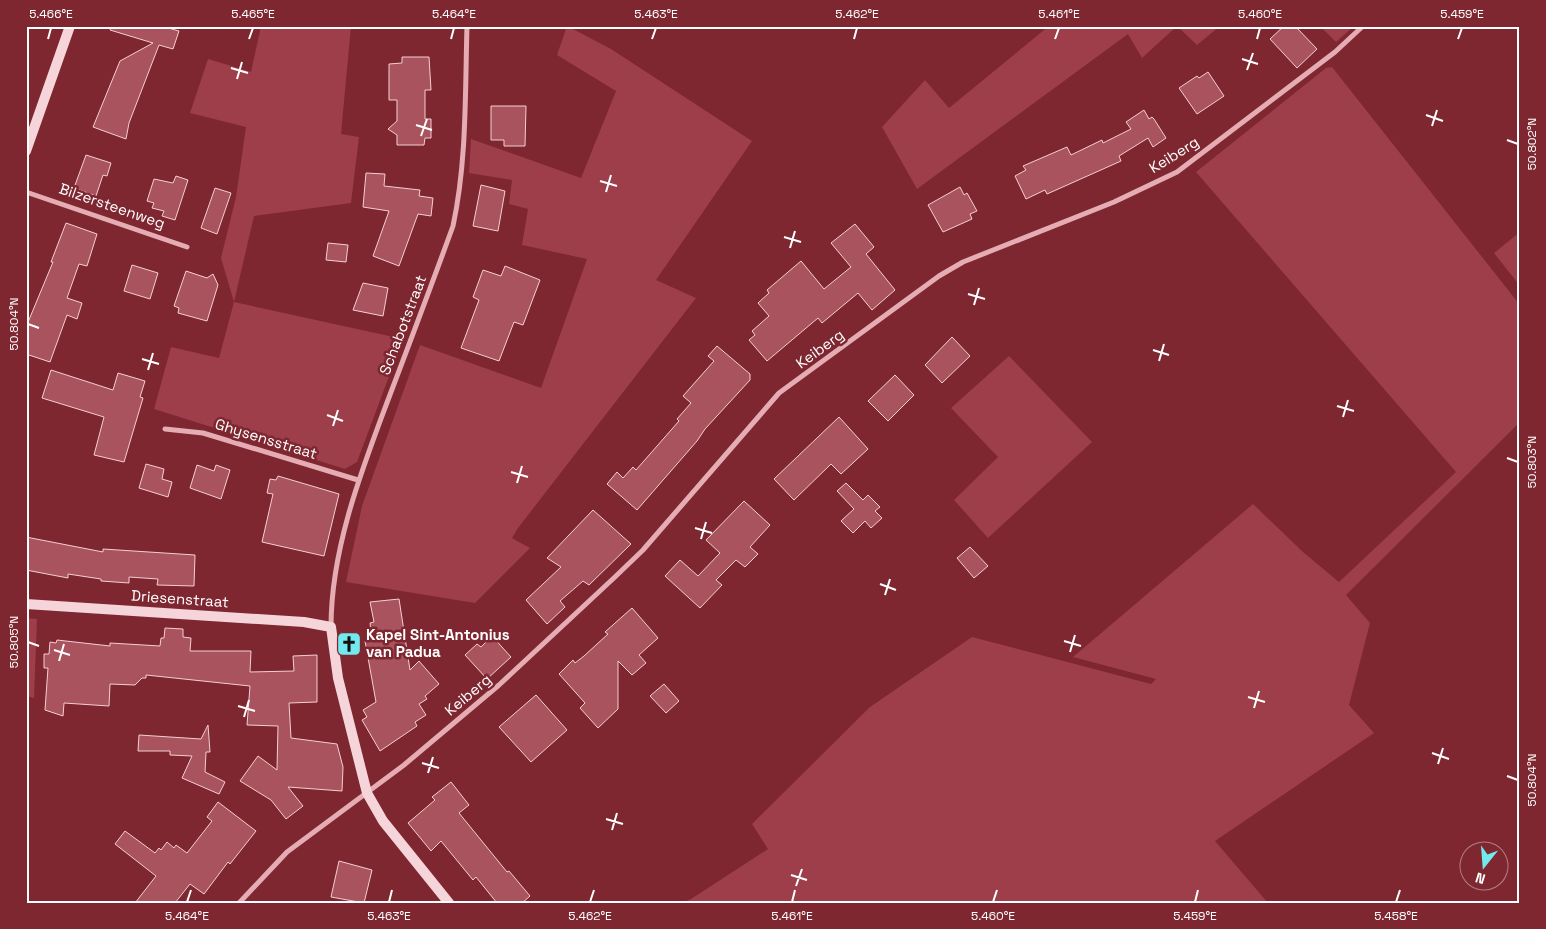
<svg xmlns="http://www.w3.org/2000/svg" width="1546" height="929" font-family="'Space Grotesk',sans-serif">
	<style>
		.green { fill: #9d3e4a }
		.building { fill: #a8535d; stroke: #f4cfd4 }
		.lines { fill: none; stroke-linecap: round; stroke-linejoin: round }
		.street { stroke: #e5acb4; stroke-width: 5 }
		.secondary { stroke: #f5d5d9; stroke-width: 10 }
		.ticks { fill: none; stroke: #fff; stroke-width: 2 }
		.labels { text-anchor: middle; stroke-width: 5; stroke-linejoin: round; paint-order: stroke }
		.street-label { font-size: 15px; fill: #fff; stroke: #7e2731 }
		.poi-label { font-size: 15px; font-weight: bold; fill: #fff; stroke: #7e2731; text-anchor: start }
		.neatline { fill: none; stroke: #fff; stroke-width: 2 }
		.ticks-label { font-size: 12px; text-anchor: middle; fill: #fff }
	</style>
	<rect width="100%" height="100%" fill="#7e2731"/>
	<!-- green -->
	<path class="green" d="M261,26h90l-10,108 18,3 -8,66 -97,13 -20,86 169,37 -46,123 -12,7 -191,-60 17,-62 48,11 15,-56 -13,-44 15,-61 10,-70 -56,-14 18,-54 43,13z
		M567,26l44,23 141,92 -96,139 40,18 -178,230 -6,10 18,10 -55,55 -129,-21 16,-76 58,-161 121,43 46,-129 -65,-14 6,-36 -19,-5 3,-24 -43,-7 2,-34 110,39 35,-87 -59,-36z
		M1049,26h171l-23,19 -20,-19 -35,32 -14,-24 -211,155 -35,-62 43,-47 24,28z
		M1320,26h34l-18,16z
		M1332,67l188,238v117l-174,173 24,28 -21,82 25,28 -159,108 53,62h-586l9,-4 77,-50 -16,-25 118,-117 102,-70 179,47 5,-5 -83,-22 180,-153 50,48 36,30 117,-110 -260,-300 130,-104z
		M1520,232v54l-26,-33z
		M1009,356l83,86 -104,96 -34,-38 44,-43 -47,-49z
		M26,618l11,1 -3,79 -8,-2z"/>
	<!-- building -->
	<path class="building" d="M111,26h50l18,5 -6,18 -14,-4 -30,78 -3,16 -33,-12 27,-66 33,-18 -43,-13z
		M1284,26h11l22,23 -20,19 -27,-29z
		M402,57h27l2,33h-6v29h6v19h-6l-1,7h-27v-10l-9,-6 9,-8v-21h-8v-36l13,-1z
		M1208,72l16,24 -27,18 -18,-26 18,-12 2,2z
		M491,106h35l-1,40h-21v-6h-13z
		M1144,110l5,9 3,-2 2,2 12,19 -13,9 -5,-9 -29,18 2,5 -74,33 -2,-4 -19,9 -11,-23 11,-6 -3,-4 44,-19 4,8 31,-15 1,3 28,-14 -5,-7z
		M86,155l25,8 -4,13 -4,-1 -7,21 -22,-8z
		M366,173l19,1 -1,12 36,4 -1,6 14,2 -2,18 -13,-2 -19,52 -26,-10 16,-45 -26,-4z
		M176,176l12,4 -13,40 -13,-4 2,-5 -12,-3 2,-5 -7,-2 7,-22 19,4z
		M481,185l24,6 -7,40 -25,-5z
		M960,187l4,8 3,-2 10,18 -7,3 2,5 -29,13 -15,-27z
		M215,188l16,5 -14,41 -16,-6z
		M66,223l31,11 -10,32 -8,-2 -12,34 15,5 -5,16 -10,-4 -17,47 -24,-8v-27l27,-65h-2z
		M855,224l19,23 -8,7 29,36 -23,20 -14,-17 -36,30 -4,-5 -51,43 -18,-21 6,-5 -3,-4 17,-15 -11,-13 11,-10 -2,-3 34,-29 23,28 27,-22 -20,-24z
		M328,243l20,2 -2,17 -20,-2z
		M132,265l26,8 -8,26 -26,-8z
		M505,266l35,14 -17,45 -9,-3 -15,39 -38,-13 18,-48 -6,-3 10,-27 18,6z
		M186,271l21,7 6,-4 5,11 -11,36 -29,-8 1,-5 -5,-2z
		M363,283l25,5 -5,28 -30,-6z
		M952,337l18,19 -28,27 -17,-18z
		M717,346l33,28v6l-45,49 -8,12 -60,69 -30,-26 10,-12 6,6 10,-11 3,3 43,-49 -2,-2 14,-16 -8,-7 31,-35 -6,-5z
		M51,370l62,20 5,-17 27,8 -5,16 3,1 -19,64 -30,-7 10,-38 -62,-19z
		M895,375l19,20 -26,26 -20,-20z
		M839,417l29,32 -27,25 -10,-10 -37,36 -20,-21z
		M146,464l18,5 -2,10 10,3 -4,15 -29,-9z
		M197,465l17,6 2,-6 14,5 -9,29 -31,-11z
		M278,476l61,18 -15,62 -62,-14 11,-48 -6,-1 3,-14 6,1z
		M846,483l17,17 5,-5 12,12 -5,4 7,7 -11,10 -6,-7 -12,12 -12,-12 13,-12 -17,-18z
		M744,501l26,24 -20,22 8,7 -13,13 -9,-7 -20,20 6,5 -22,23 -35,-32 15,-16 18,16 22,-23 -14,-13z
		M593,510l38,34 -42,41 -6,-4 -23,20 5,6 -18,17 -21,-24 35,-33 -14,-9z
		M26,537l77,15v-3l92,6 -1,31 -37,-1 1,-6 -29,-2v6l-28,-2v-2l-33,-5v4l-42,-8z
		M970,547l18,19 -14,12 -17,-20z
		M399,599l11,71 9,-9 20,23 -14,12 2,3 -8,5 7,11 -11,7 2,4 -37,25 -18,-31 5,-3 -4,-7 13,-8 -11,-61h7l-2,-18 4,-1 -4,-20z
		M632,608l26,30 -19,17 7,8 -14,12 -14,-14v48l-20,19 -18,-20 5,-5 -26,-29 14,-14 2,3 9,-7 24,-22 -3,-2z
		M165,628l18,1v8l8,1 -1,13h61l-1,21 44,-1 -1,-15 24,-1v47l-28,1 2,35 46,6 6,23 -1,24 -54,-4 15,19 -17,13 -15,-19 -31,-19 18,-25 19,14 1,-44 -31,-1 3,-39 -104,-11v3h-4l-7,7 -25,-1 -1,22 -45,-3 -1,13 -18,-6 3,-42h-4v-14h5l1,-12 6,1 1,-3 53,6v-3l50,3 1,-8h3z
		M492,636l19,21 -24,22 -22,-24 12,-11 4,3z
		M664,684l15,17 -13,12 -16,-17z
		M536,695l31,35 -36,32 -32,-35z
		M208,725l2,27h-4l-1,20 20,10 -6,12 -37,-16 10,-22 -22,-1v-4h-32l1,-16 62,4z
		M451,782l18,23 -10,8 48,59 2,-1 21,25 -8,7h-25l-21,-26 -3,3 -32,-39 -10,10 -23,-28 27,-23 -3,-3z
		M218,802l38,29 -26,33 -2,-2 -24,32 -14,-10 -15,19h-40l21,-27 -41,-32 10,-13 30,22 4,-5 2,2 6,-8 7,6 2,-3 11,8 25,-32 -5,-4z
		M339,861l33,9 -8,33 -33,-6z"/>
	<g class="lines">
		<!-- street -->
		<path class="street" d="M26,192l161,55
			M165,429l38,4 155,47
			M331,627c0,-78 30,-155 57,-227 22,-58 44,-116 65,-174 14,-65 12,-133 14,-200
			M239,903l48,-51 117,-87 95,-80 117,-109 27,-26 136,-157 160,-117 24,-14 151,-60 63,-30 158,-120 28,-26"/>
		<!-- secondary -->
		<path class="secondary" d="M26,151l44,-125
			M26,604l278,18 27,5 7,51 29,115 16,28 66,82"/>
	</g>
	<!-- ticks -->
	<path class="ticks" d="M48,39l3,-11M249,39l4,-11M451,39l3,-11M652,39l4,-11M854,39l3,-11M1055,39l4,-11M1257,39l3,-11M1458,39l4,-11M1242,59l16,5M231,68l17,5M1247,70l6,-17M237,79l5,-17M1426,115l17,6M416,125l16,5M1432,126l5,-16M421,136l6,-17M1507,140l11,4M600,181l17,5M606,192l5,-17M784,237l17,5M790,248l5,-17M968,294l17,5M974,305l5,-17M28,324l11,4M1153,350l16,5M142,359l17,5M1159,361l5,-17M148,370l5,-17M1337,406l17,5M327,415l16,6M1343,417l5,-17M333,426l5,-16M1507,458l11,4M511,472l17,5M517,483l5,-17M695,528l17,5M701,539l5,-17M880,584l16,6M885,595l5,-16M1064,641l17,5M28,642l11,4M54,650l16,5M1070,652l5,-17M59,661l5,-17M1248,697l17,5M238,706l17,5M1254,708l5,-17M244,717l5,-17M1432,753l17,6M422,763l17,5M1438,764l5,-16M428,773l5,-16M1507,776l11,4M606,819l17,5M612,830l5,-17M791,875l16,5M796,886l6,-17M187,902l4,-12M389,902l3,-12M590,902l4,-12M792,902l3,-12M993,902l4,-12M1195,902l3,-12M1396,902l4,-12"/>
	<!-- icons -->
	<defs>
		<symbol id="church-square" viewBox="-11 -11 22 22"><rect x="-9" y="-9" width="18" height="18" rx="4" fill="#72e9ed" stroke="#7e2731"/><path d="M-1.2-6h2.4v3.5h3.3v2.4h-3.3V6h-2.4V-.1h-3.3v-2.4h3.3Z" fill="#111"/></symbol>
	</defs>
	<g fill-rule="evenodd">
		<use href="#church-square" x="335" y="630" width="28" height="28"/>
	</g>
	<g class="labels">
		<!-- street labels -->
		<g class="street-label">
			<text transform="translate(1174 155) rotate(-32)" y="5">Keiberg</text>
			<text transform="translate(112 206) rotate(19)" y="5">Bilzersteenweg</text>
			<text transform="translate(403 325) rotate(-69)" y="5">Schabotstraat</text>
			<text transform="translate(820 349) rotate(-36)" y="5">Keiberg</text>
			<text transform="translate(266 439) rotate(17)" y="5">Ghysensstraat</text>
			<text transform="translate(180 599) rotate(4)" y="5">Driesenstraat</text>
			<text transform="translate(468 695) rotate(-40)" y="5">Keiberg</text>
		</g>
		<!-- poi labels -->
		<g class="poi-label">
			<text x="366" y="640">Kapel Sint-Antonius<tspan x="366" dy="17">van Padua</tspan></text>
		</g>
	</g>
	<!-- border -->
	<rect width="1546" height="929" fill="none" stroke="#7e2731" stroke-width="55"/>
	<!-- north arrow -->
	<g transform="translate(1484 866) rotate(197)"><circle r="24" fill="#7e2731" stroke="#b27d83"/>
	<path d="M0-4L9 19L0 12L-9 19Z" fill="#72e9ed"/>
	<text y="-8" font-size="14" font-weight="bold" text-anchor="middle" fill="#ffffff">N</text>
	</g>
	<rect x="28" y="28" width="1490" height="874" class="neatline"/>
	<g class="ticks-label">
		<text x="51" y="18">5.466°E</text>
		<text x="253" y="18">5.465°E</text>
		<text x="454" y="18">5.464°E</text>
		<text x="656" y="18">5.463°E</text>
		<text x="857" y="18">5.462°E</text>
		<text x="1059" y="18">5.461°E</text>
		<text x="1260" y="18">5.460°E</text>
		<text x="1462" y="18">5.459°E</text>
		<text transform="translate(1532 144) rotate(-90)" y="4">50.802°N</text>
		<text transform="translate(14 324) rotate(-90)" y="4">50.804°N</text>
		<text transform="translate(1532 462) rotate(-90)" y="4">50.803°N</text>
		<text transform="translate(14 642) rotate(-90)" y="4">50.805°N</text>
		<text transform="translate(1532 780) rotate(-90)" y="4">50.804°N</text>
		<text x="187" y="920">5.464°E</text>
		<text x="389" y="920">5.463°E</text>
		<text x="590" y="920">5.462°E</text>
		<text x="792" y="920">5.461°E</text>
		<text x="993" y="920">5.460°E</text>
		<text x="1195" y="920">5.459°E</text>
		<text x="1396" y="920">5.458°E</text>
	</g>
</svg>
